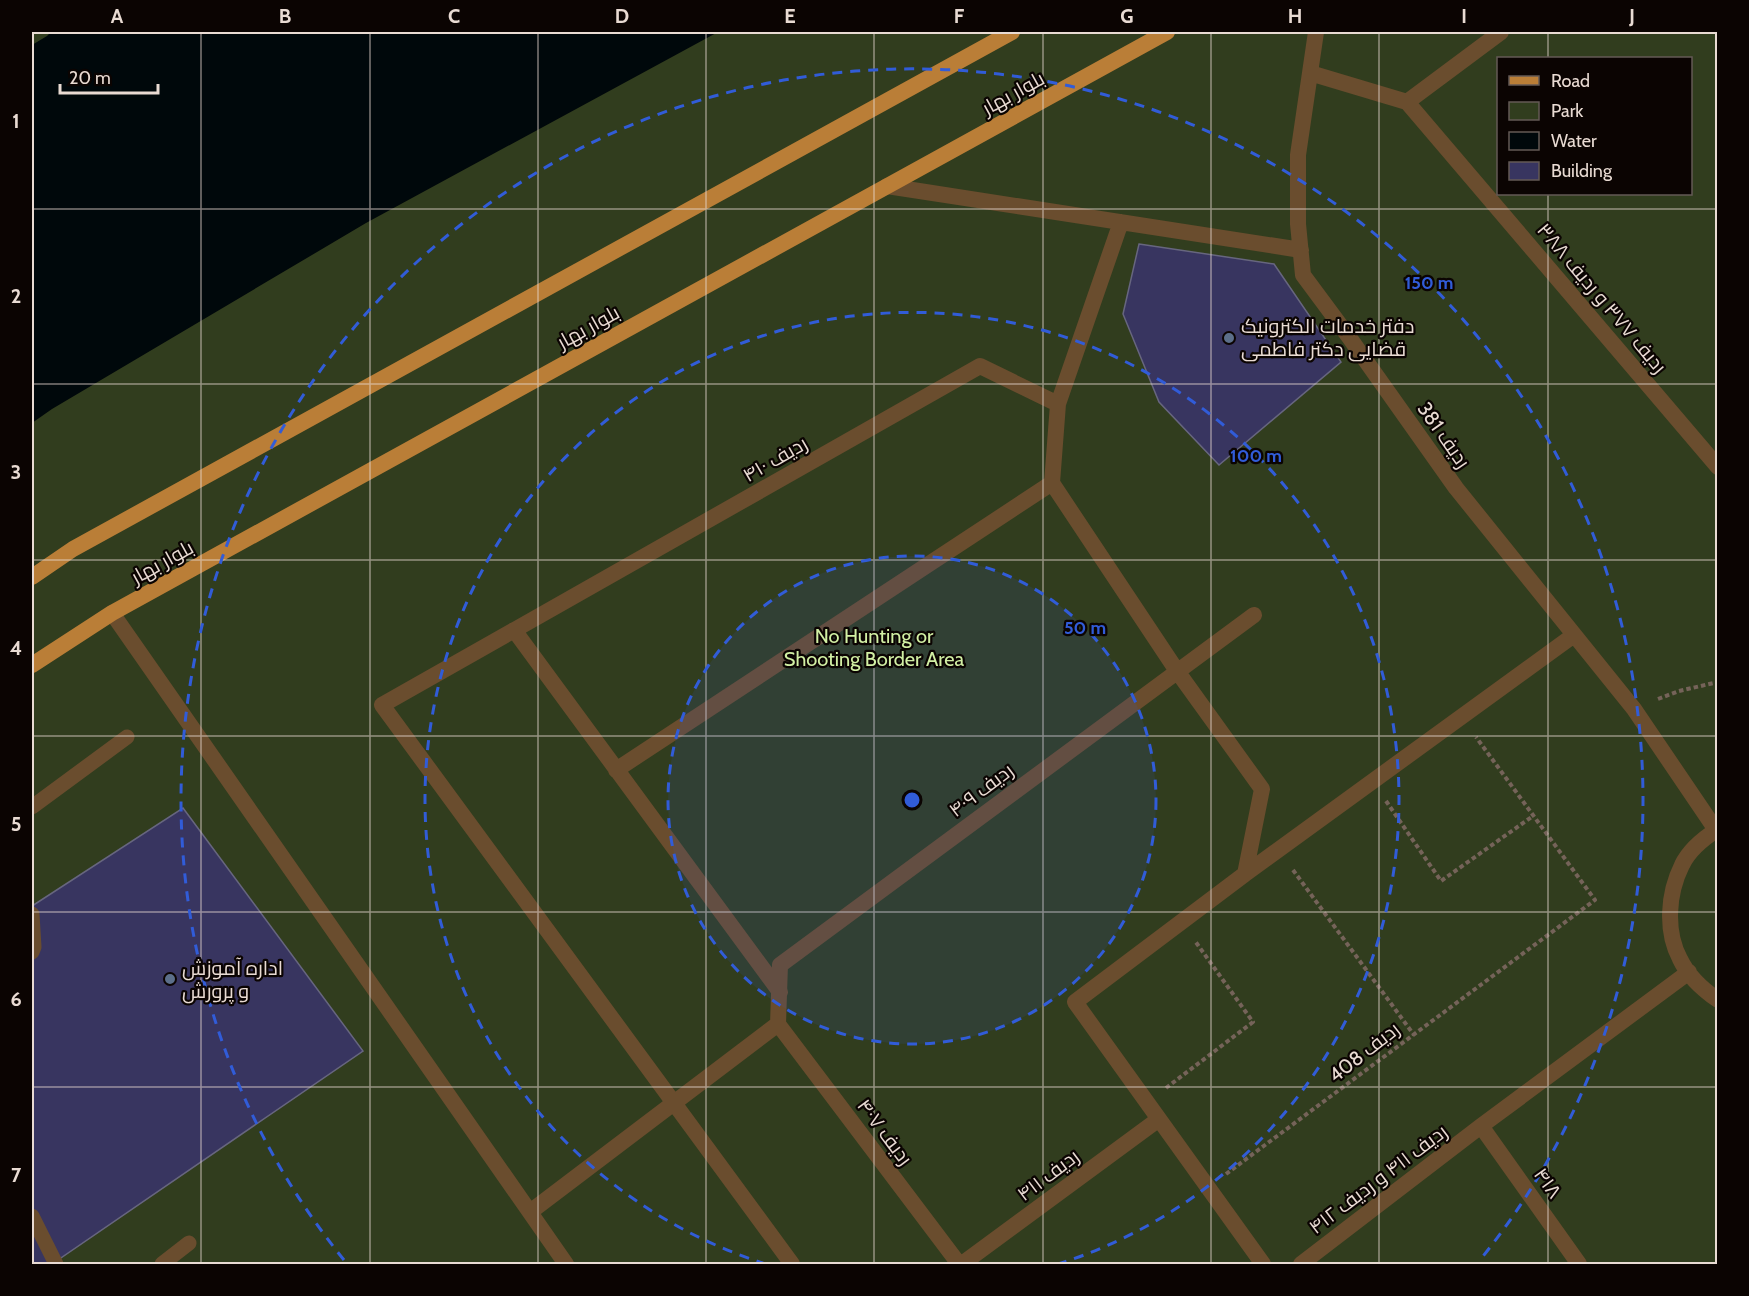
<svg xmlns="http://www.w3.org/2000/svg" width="1749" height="1296" font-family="Cabin,Cairo,sans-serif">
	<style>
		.green { fill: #313d1e; fill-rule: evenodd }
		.water { fill: #00080b }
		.building { fill: #383560; stroke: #67667f; stroke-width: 1.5 }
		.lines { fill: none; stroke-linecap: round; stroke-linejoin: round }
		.path { stroke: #756359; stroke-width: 4; stroke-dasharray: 4.5 3; stroke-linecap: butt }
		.service { stroke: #6a4d2e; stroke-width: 15 }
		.minor { stroke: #6a4d2e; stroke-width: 16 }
		.primary { stroke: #ba7e37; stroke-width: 16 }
		.grid { fill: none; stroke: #e9dbd3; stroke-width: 1.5; stroke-opacity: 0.55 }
		.ring { fill: none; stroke: #315cd8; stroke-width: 3; stroke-dasharray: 10 8 }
		.service-dot { fill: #5c6f8a; stroke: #0b0402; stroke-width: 2 }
		.labels { text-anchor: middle; stroke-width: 4.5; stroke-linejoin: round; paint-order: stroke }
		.street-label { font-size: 20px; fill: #e9dbd3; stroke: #0b0402 }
		.poi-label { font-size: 20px; fill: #e9dbd3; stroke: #0b0402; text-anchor: start }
		.park-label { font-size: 20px; fill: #d2f0a4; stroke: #0b0402 }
		.centre { fill: #315cd8; stroke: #0b0402; stroke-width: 3 }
		.ring-label { font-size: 18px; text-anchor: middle; font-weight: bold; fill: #315cd8; stroke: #0b0402; stroke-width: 4.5; stroke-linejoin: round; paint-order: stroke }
		.neatline { fill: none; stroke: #e9dbd3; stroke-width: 2 }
		.grid-label { font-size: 20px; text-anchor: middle; font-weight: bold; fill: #e9dbd3 }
	</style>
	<rect width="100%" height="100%" fill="#291509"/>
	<!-- green -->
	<path class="green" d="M32,32h1685v1232h-1685zM1498,58h192v136h-192z"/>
	<!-- water -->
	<path class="water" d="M51,32h667l-352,191 -314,186 -20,14v-378l15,-9z"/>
	<!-- building -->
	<path class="building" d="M1139,244l135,20 67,98 -122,103 -60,-63 -36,-88z
		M183,808l180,243 -311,213h-20v-358z"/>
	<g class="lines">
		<!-- path -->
		<path class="path" d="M1658,699l21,-8 39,-9
			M1386,801l55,80 92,-65
			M1293,870l121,165
			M1166,1088l87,-66 -58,-81
			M1226,1174l369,-274 -119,-163"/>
		<!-- service -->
		<path class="service" d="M32,807l95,-70
			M32,914l2,33 -2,5
			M32,1216l24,48
			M162,1264l27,-21"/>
		<!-- minor -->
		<path class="minor" d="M1316,32l-18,123v69l5,51 46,62 107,151 178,221 82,121
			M1310,73l97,29
			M1407,102l311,365
			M1407,102l94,-70
			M887,186l414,64
			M1121,222l-63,182 -6,79 125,188 85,118 -17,85 -170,128 188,262
			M112,613l454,651
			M514,630l266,362
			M616,770l436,-287
			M1718,829c-14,9 -29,21 -36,36 -14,28 -17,66 -2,94 8,17 22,30 38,41
			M1245,874l329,-239
			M778,1024l2,-59 474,-350
			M778,1024l181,240
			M1481,1126l98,138
			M530,1212l248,-188
			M792,1264l-410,-559 598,-339 78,38
			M962,1264l197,-145
			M1301,1264l180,-138 208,-154"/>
		<!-- primary -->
		<path class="primary" d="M32,577l41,-28 939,-517
			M32,665l80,-52 1055,-581"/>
	</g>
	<!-- grid -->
	<path class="grid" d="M201,32v1232M370,32v1232M538,32v1232M706,32v1232M874,32v1232M1043,32v1232M1211,32v1232M1379,32v1232M1548,32v26M1548,194v1070M32,209h1686M32,384h1686M32,560h1686M32,736h1686M32,912h1686M32,1087h1686"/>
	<!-- distance rings -->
	<circle cx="912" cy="800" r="244" fill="#315cd8" fill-opacity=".12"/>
	<g class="ring">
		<circle cx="912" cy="800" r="244"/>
		<path d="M766 1264A487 487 0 1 1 1058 1264"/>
		<path d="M344 1260A731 731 0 1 1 1480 1260"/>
	</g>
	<!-- markers -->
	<g class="service-dot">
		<circle cx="1229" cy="338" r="6"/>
		<circle cx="170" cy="979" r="6"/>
	</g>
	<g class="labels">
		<!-- street labels -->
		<g class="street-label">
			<text transform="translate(1013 93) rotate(-29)" y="7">بلوار بهار</text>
			<text transform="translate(1602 298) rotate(50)" y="7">ردیف ۳۷۷ و ردیف ۳۸۸</text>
			<text transform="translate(588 327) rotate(-29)" y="7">بلوار بهار</text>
			<text transform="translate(1444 435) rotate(55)" y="7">ردیف 381</text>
			<text transform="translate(775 459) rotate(-30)" y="7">ردیف ۴۱۰</text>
			<text transform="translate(162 562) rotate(-29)" y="7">بلوار بهار</text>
			<text transform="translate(981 790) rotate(-37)" y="7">ردیف ۴۰۹</text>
			<text transform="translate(1364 1052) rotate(-38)" y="7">ردیف 408</text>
			<text transform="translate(885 1132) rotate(53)" y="7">ردیف ۴۰۷</text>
			<text transform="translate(1048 1175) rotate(-37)" y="7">ردیف ۴۱۱</text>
			<text transform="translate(1378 1179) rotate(-37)" y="7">ردیف ۴۱۱ و ردیف ۴۱۲</text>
			<text transform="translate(1548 1183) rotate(55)" y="7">۴۱۸</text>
		</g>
		<!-- poi labels -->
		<g class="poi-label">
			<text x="1241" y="333">دفتر خدمات الکترونیک<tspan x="1241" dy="23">قضایی دکتر فاطمی</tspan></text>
			<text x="182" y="975">اداره آموزش<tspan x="182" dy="23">و پرورش</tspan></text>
		</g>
		<!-- park labels -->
		<g class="park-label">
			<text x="874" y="643">No Hunting or<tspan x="874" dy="23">Shooting Border Area</tspan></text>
		</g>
	</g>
	<circle cx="912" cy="800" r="9" class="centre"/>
	<g class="ring-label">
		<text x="1429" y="289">150 m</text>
		<text x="1256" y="462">100 m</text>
		<text x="1085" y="634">50 m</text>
	</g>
	<!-- border -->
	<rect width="1749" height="1296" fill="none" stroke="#0b0402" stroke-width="66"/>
	<!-- legend -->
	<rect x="1497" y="57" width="195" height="138" fill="#0b0402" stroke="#645a56" stroke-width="1.5"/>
	<rect x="1509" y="76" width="30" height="9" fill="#ba7e37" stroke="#645a56" stroke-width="1.5"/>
	<text x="1551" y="87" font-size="18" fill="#e9dbd3">Road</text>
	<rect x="1509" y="102" width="30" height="18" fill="#313d1e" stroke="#645a56" stroke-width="1.5"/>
	<text x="1551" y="117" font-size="18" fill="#e9dbd3">Park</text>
	<rect x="1509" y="132" width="30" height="18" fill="#00080b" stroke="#645a56" stroke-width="1.5"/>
	<text x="1551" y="147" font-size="18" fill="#e9dbd3">Water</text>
	<rect x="1509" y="162" width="30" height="18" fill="#383560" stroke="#645a56" stroke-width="1.5"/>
	<text x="1551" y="177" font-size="18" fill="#e9dbd3">Building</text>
	<!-- scale -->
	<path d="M60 84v9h98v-9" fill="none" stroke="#e9dbd3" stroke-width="3"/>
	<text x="69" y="84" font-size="18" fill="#e9dbd3" stroke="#0b0402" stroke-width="4.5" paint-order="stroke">20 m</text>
	<rect x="33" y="33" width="1683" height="1230" class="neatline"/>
	<g class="grid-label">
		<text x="117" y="23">A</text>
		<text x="285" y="23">B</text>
		<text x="454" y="23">C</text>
		<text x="622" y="23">D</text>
		<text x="790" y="23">E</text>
		<text x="959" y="23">F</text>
		<text x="1127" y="23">G</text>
		<text x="1295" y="23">H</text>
		<text x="1464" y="23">I</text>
		<text x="1632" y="23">J</text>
		<text x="16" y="128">1</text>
		<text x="16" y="303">2</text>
		<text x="16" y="479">3</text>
		<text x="16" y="655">4</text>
		<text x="16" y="831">5</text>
		<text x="16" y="1006">6</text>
		<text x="16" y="1182">7</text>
	</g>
</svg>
